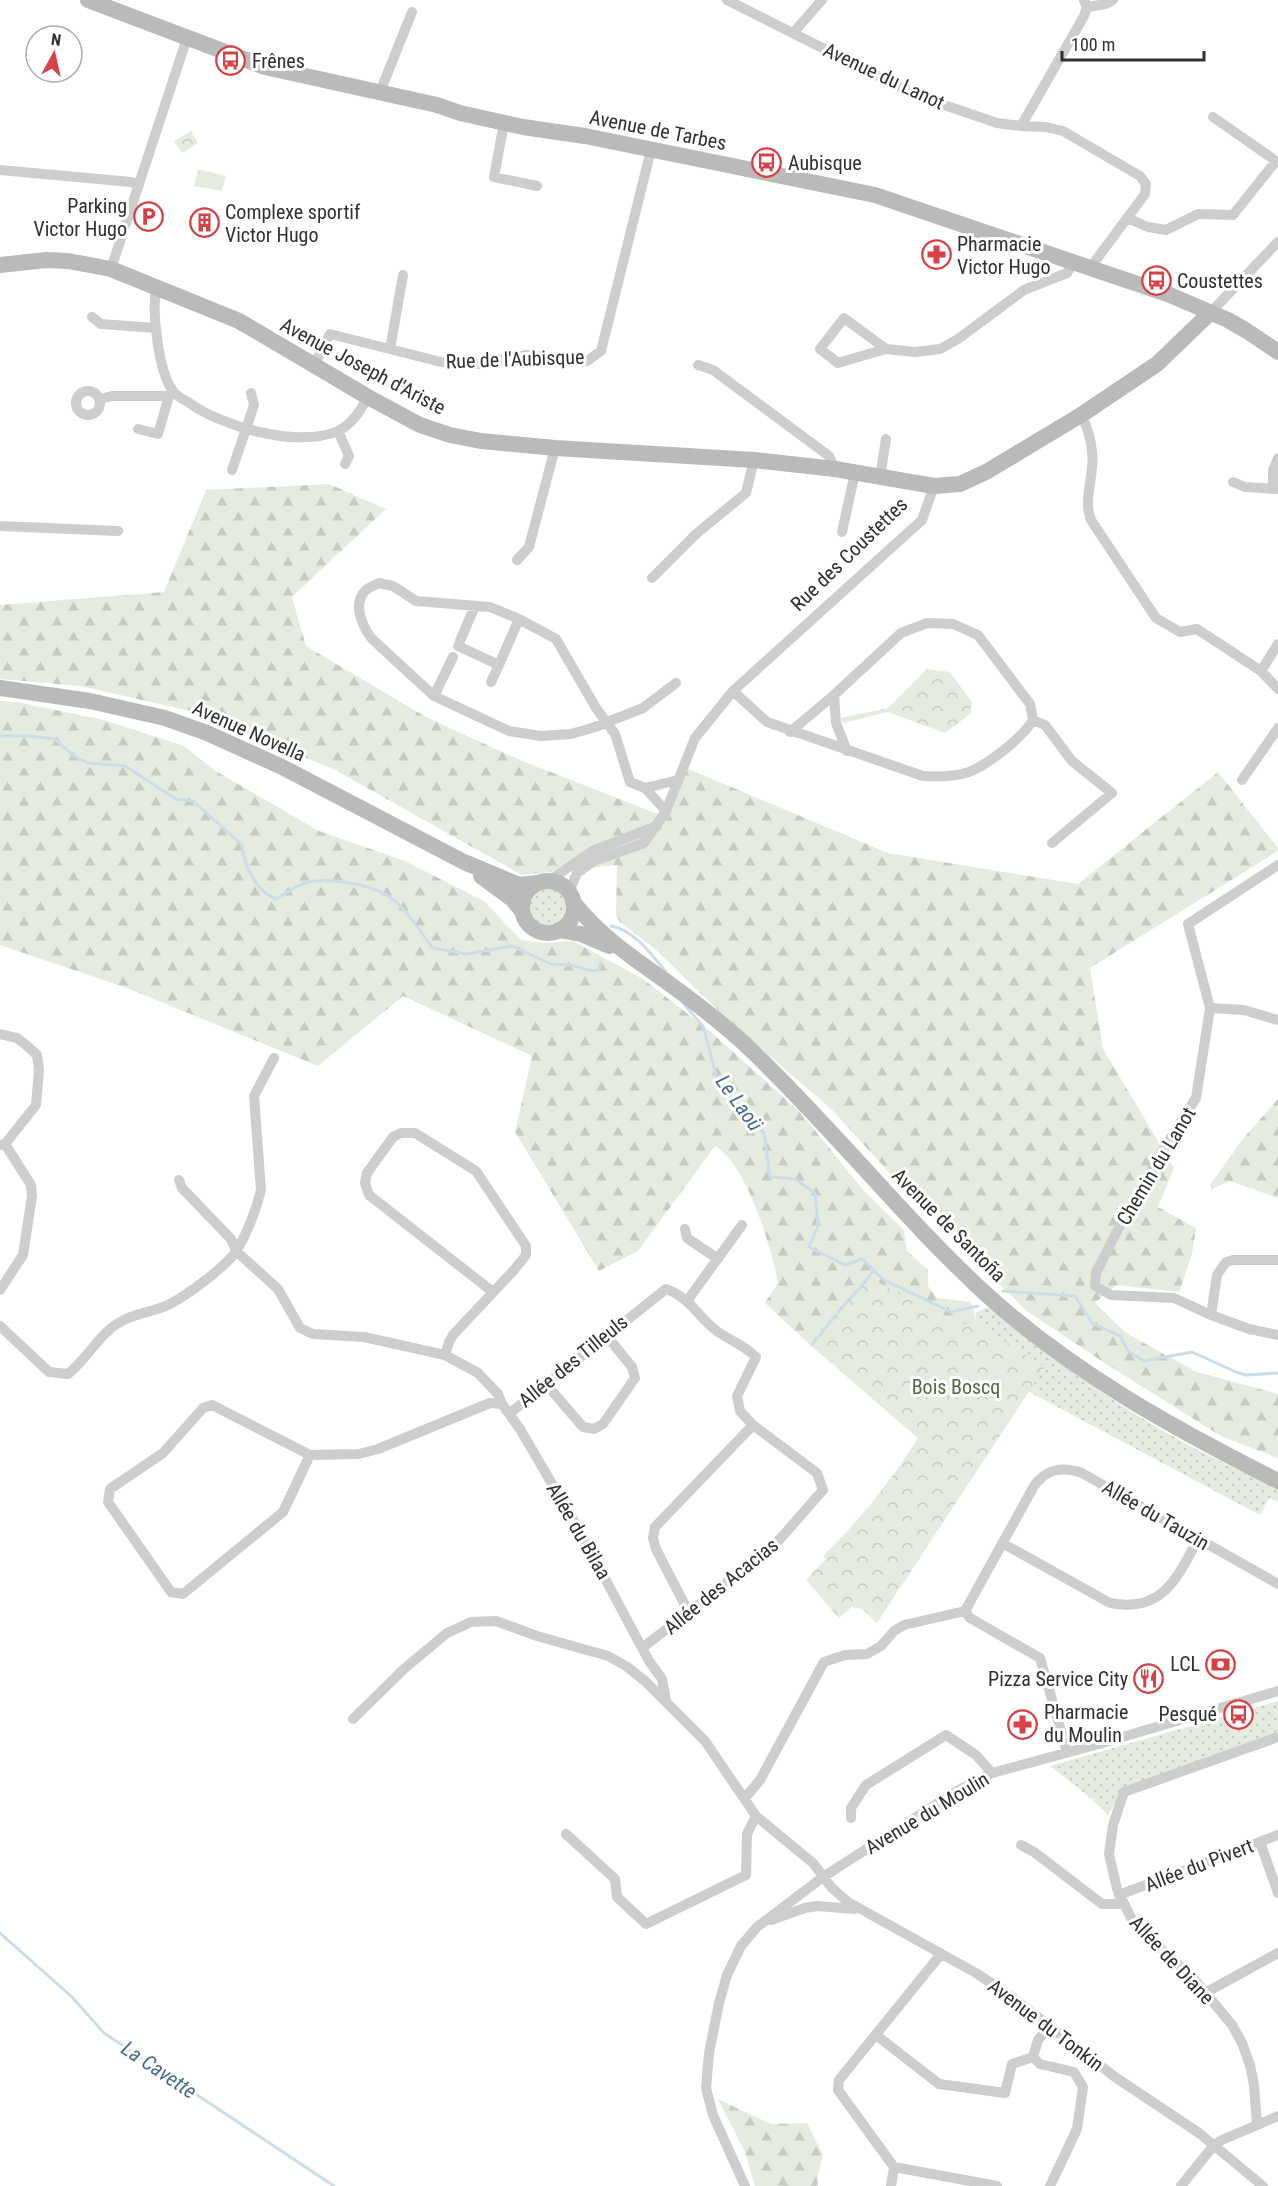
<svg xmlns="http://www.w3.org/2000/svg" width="1278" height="2186" font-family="'Roboto Condensed',sans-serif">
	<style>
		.grass { fill: url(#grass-dots) }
		.forest { fill: url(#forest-firs) }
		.park { fill: url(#park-crowns) }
		.pitch { fill: #e5ecdf }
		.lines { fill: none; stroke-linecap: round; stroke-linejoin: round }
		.stream { stroke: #ccddea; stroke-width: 3 }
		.street { stroke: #cdcdcd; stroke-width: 10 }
		.secondary { stroke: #bababa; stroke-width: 16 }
		.labels { text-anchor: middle; stroke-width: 6; stroke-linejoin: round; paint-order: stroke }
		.poi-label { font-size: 20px; fill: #303030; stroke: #fff; text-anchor: start }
		.street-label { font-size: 20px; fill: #303030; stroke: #fff }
		.park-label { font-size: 20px; fill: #516840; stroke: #fff }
		.water-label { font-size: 21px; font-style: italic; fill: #436d8c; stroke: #fff }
	</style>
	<defs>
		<pattern id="grass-dots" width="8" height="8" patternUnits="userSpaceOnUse" patternTransform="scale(1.5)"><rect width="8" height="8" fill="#e5ecdf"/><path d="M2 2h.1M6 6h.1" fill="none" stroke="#c5cbc0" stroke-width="1.8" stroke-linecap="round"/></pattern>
		<pattern id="forest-firs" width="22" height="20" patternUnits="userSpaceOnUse" patternTransform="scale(1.5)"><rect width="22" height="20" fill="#e5ecdf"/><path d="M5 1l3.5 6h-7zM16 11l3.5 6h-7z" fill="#c5cbc0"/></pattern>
		<pattern id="park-crowns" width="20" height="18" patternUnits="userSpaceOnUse" patternTransform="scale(1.5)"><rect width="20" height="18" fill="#e5ecdf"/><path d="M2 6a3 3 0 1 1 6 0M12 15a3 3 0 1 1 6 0" fill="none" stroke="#c5cbc0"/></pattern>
	</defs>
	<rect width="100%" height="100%" fill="#fff"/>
	<!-- grass -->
	<path class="grass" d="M528 907a19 19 0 1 1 38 0a19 19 0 1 1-38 0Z
		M988,1307c61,51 126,97 195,135 31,17 64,31 95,47v13l-9,-4 -9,17 -238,-127 -45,-65 -2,-10z
		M1278,1701v31l-149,53 -5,3 -16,27 -16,-16 -42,-33z"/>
	<!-- forest -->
	<path class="forest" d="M329,484l57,25 -94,88 14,49 120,71 94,43 148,58 18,-50 202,85 190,31 140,-112 60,76v3l-188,117 13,81 71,119 -16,39 38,21 -4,26 -13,38 -63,-7 -21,18 31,30 71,39 81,22v64l-57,-22 -115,-72 -79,-53 -107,-105 -89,-97 -107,-93 -70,-68 -34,-26 -4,-7 1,-50 -95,10 -187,-105 -136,-57 -119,-27 -80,-7v-74l164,-13 42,-102z
		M0,701l17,1 87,18 80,26 30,24 105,61 86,30 79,40 37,39 22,3 30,-2 70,38 68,53 89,80 64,79 40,39 3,21 21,19v16l9,12 34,4 6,21 60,41 -201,192 66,-92 16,-26 -110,-95 -43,-40 13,-20c-7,-37 -31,-118 -63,-137l-77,105 -39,20 -84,-139 17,-76 -129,-60 -85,70 -194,-79 -124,-42z
		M1278,1099v99l-48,-17 -18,8 -2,-4 32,-45z
		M718,2099l53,25 36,-1 16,32 -6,23 1,8h-63l-10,-34z"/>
	<!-- park -->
	<path class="park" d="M191,131l7,12 -16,10 -8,-12z
		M927,669l23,3 22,30 -2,12 -25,19 -57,-21 -45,11 -2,-5 47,-10z
		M869,1277l84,48 24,-2 68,44 -168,256 -15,-14 -10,-2 -13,11 -33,-38 20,-21 -3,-3c36,-35 69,-76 95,-118l-110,-95z"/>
	<!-- pitch -->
	<path class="pitch" d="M198,169l28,7 -4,15 -28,-5z"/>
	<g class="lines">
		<!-- stream -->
		<path class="stream" d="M0,736h29l26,3 19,17 14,7 37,3 51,33 17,2 49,44c2,21 14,46 34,54 9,-5 19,-13 29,-16 22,-7 72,2 90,18 15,13 26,32 38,47l33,6 46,-8 39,18 20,1 21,6 6,-1 3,-7
			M611,926c22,3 41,29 55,46
			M682,1002l21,24 13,49 15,21 33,37 6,44 25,2 20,14 3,33 -9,21 36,18 17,-6 22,21 67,32 27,-6
			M860,1288l13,-17
			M1003,1291l72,5 17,27 28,13 8,15 16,10 48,-9 44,20 10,3 32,-2
			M838,1312l20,-22
			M819,1336l17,-21
			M812,1345l5,-7
			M0,1933l72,64 32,36 230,153"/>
		<!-- street -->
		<path class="street" d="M727,0l191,96 79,27 24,3 25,1 17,4 77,45 6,8 -1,10 -55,74
			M1087,7l19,-3 7,-4
			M793,33l29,-33
			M380,92l32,-80
			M504,123l-10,54 43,9
			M1021,126l63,-110 3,-9 -3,-7
			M0,170l131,12 8,3
			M1127,218l21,9 18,3 32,-16 35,1 43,-54 -63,-44
			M111,269l76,-231
			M156,288c-4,24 2,83 17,103 3,5 10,8 15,11 34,25 109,46 150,29 15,-7 22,-21 30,-34
			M1211,312l67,-70
			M92,317l9,7 55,4
			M390,349l13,-74
			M886,349l-42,-31 -24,31 18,14 48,-14 29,3 25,-3 18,-10 66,-49 43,-17 7,-11
			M314,365l16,-31 111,28 38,2 47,-9 61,6 14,-10 50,-201
			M698,365l15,5 116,86 6,13
			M76 403a12 12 0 1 1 24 0a12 12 0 1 1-24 0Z
			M100,399l12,-3h57l4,-4
			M1081,415c8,13 13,37 11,52 -1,18 -8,36 -1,53l65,98 24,14 17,-3 64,42 17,18
			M138,429l20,5 11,-38
			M338,431l11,25 -4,8
			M232,470l22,-65 -3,-12
			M880,477l6,-38
			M1233,482l12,5 33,2
			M1273,488v-18l5,-12
			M0,526l118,5
			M842,532l13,-59
			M517,560l12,-13 26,-99
			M652,578l44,-44 50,-41 8,-33
			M460,641l15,-35
			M458,646l41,19 20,-46
			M1261,671l17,-27
			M491,682l8,-17
			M733,691l34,31 156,54c15,1 31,1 46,-4 20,-8 53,-34 64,-52l-3,-16 -52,-69 -25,-11 -26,-1 -26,10 -67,62 -44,37
			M834,695l2,28 11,28
			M434,696l19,-39
			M1033,720l12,5 27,36 40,32 -60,50
			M1242,780l36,-52
			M645,788l33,-8
			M666,811l-21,-23 -15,-6 -15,-48 -19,-26 -40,-69 -37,-20 -29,-12 -74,-6 -23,-15 -14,-3c-4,2 -9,4 -13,7 -14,13 -4,35 5,48l63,58 75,35 32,5 30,-2 24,-7 48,-19 33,-25
			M1278,865l-90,59 22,84 -14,90 -34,54 -46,81 -20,40 -1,13 16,9 63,3 37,17 38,14 29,6
			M549,881l43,-30 65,-25
			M569,892l8,-19 17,-12 50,-18 22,-32 29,-73 38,-47 189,-171 12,-34
			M1210,1008l34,2 34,10
			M0,1034l17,4 9,7 11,10 2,15 -3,35 -31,39 -5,1
			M179,1180l3,8 49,51 5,12 42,38 22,39 13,6 51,3 81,18 33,18 20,21 4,10 18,25 59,101 70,131 13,18 4,22
			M685,1229l2,9 31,21
			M0,1290l23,-35 9,-59 -1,-11 -26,-41
			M687,1301l55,-76
			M1211,1315l6,-40 9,-13 7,-2h45
			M0,1326l49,46 19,2c19,-15 31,-40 52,-52 15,-9 33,-10 48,-17 18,-9 58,-38 69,-55 10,-17 19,-40 24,-60l-7,-94 20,-38
			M445,1355l4,-13 4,-7 61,-65 12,-15v-9l-50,-75 -61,-38h-14l-8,4 -26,36 -2,10 4,12 124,97
			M546,1384l37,43 11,2 9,-5 32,-46 -3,-11 -26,-32
			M510,1413l156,-124c21,7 31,25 47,39 14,12 29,15 43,29l-19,39 3,15 13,14 64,48 6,17 -50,57 -131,101
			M310,1455l-27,57 -100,82 -12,-2 -63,-90 2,-13 53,-36 40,-45 9,-3 98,50 49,-1 19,-5 112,-46 12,1
			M1002,1543l108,60c53,10 67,-25 88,-64
			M965,1611l5,7 70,40 27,94
			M689,1613l-33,-64 -3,-11 2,-11 98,-102
			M353,1719l52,-51 42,-35 24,-11 25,-1 41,15 71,20 18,10 19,15 60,60 51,75 57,47 19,25 16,14 128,71 36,24 103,80 84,56 64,53
			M745,1798l15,-18 64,-118 21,-7 22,-1 14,-8 13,-15 10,-6 61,-14 69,-125c12,-17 28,-20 48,-13l196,111
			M851,1818v-10l15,-23 80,-50 30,20 16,18
			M566,1834l49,45 2,18 29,27 100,-49 1,-41 9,-18
			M1260,1842l18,51
			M1021,1845l13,7 68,52h21
			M1119,1895l159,-60
			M771,1920l34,-12 12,-2 38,3
			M941,1954l-102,126 -1,10 56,77 103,19
			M1205,1993l73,-40
			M876,2035l63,49 66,9 7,-29 21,-7 5,-17 11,-13
			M1033,2057l7,7 34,8 9,15 -6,42 -27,57
			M1257,2124l-3,-39 -4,-20 -8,-22 -10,-18 -38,-46 -60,-55 -17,-35 -8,-35 4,-29 11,-33 154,-55
			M745,2186l-32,-71 -7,-27 3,-35 10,-50 8,-28 14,-29 16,-19 66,-50 134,-86 35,-18 107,-29 179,-53
			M891,2186l3,-19
			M1181,2186l33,-41 8,-5 56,-24"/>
		<!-- secondary -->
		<path class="secondary" d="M88,0l177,67 172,38 23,8 63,14 62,9 290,59 295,100 58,25 19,11 31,21
			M0,265l46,-5 22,1 43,8 128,52 129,76 52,28 30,10 31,6 74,7 199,12 81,9 99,17 26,-2 26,-12 95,-57 76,-51 54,-52
			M0,688l90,13 75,17 42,15 75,34 182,95 55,23 18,-2
			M481,876l31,23 10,12
			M522 907a26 26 0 1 1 52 0a26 26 0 1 1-52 0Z
			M573,902c27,34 60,56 94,80 29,21 58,43 83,67 83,79 153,169 237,246 86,78 188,134 291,186
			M559,930l22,4 28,12"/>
	</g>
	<!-- icons -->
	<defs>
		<symbol id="bus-ring" viewBox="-11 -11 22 22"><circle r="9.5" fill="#fff" stroke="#d94045" stroke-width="1.5"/><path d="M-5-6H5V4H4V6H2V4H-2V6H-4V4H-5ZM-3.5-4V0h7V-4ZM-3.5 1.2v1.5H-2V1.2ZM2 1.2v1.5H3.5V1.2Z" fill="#d94045"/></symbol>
		<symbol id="parking-ring" viewBox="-11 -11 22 22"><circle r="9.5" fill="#fff" stroke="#d94045" stroke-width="1.5"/><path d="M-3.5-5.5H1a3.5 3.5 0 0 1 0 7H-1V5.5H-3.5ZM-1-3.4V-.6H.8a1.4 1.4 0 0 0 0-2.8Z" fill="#d94045"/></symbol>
		<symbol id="building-ring" viewBox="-11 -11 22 22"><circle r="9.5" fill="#fff" stroke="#d94045" stroke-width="1.5"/><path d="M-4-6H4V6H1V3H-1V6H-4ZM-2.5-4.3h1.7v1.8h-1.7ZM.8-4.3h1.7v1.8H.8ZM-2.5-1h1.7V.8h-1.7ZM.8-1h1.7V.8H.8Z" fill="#d94045"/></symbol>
		<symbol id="pharmacy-ring" viewBox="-11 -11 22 22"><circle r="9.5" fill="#fff" stroke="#d94045" stroke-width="1.5"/><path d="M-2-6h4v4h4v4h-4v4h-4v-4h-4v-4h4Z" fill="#d94045"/></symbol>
		<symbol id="bank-ring" viewBox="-11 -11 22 22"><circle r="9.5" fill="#fff" stroke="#d94045" stroke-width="1.5"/><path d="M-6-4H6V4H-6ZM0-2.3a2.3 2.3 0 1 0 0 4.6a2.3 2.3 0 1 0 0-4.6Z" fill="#d94045"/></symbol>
		<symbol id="restaurant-ring" viewBox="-11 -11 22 22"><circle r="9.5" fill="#fff" stroke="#d94045" stroke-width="1.5"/><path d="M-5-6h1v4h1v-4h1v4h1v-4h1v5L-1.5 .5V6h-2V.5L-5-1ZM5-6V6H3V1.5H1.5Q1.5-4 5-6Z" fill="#d94045"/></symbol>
	</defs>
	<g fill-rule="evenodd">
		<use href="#bus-ring" x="214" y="44" width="33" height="33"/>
		<use href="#bus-ring" x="750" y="146" width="33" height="33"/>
		<use href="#parking-ring" x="132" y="200" width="33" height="33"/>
		<use href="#building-ring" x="188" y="206" width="33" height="33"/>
		<use href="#pharmacy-ring" x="920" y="238" width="33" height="33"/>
		<use href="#bus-ring" x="1140" y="264" width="33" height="33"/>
		<use href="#bank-ring" x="1204" y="1648" width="33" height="33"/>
		<use href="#restaurant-ring" x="1132" y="1662" width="33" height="33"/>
		<use href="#bus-ring" x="1222" y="1698" width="33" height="33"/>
		<use href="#pharmacy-ring" x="1006" y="1708" width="33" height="33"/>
	</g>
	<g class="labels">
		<!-- poi labels -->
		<g class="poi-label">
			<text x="252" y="68">Frênes</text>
			<text x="788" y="170">Aubisque</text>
			<text x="127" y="213" text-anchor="end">Parking<tspan x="127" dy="23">Victor Hugo</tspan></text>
			<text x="225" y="219">Complexe sportif<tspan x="225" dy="23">Victor Hugo</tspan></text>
			<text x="957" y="251">Pharmacie<tspan x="957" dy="23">Victor Hugo</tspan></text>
			<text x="1177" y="288">Coustettes</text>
			<text x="1200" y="1671" text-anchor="end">LCL</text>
			<text x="1128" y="1686" text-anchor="end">Pizza Service City</text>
			<text x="1044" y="1719">Pharmacie<tspan x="1044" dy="23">du Moulin</tspan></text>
			<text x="1217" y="1721" text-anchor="end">Pesqué</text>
		</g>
		<!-- street labels -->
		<g class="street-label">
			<text transform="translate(884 76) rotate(25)" y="7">Avenue du Lanot</text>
			<text transform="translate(658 130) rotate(11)" y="7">Avenue de Tarbes</text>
			<text transform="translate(515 359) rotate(-2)" y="7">Rue de l'Aubisque</text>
			<text transform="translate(363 366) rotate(28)" y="7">Avenue Joseph d'Ariste</text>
			<text transform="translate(849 554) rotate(-44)" y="7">Rue des Coustettes</text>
			<text transform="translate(249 731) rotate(24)" y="7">Avenue Novella</text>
			<text transform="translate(1156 1166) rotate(-59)" y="7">Chemin du Lanot</text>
			<text transform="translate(949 1225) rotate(45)" y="7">Avenue de Santoña</text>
			<text transform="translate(573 1361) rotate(-39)" y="7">Allée des Tilleuls</text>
			<text transform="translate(1156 1515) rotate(30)" y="7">Allée du Tauzin</text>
			<text transform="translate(579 1531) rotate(60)" y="7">Allée du Bilaa</text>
			<text transform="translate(721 1586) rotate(-39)" y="7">Allée des Acacias</text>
			<text transform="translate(927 1813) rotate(-31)" y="7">Avenue du Moulin</text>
			<text transform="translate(1199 1865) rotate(-21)" y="7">Allée du Pivert</text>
			<text transform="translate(1172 1960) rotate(47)" y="7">Allée de Diane</text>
			<text transform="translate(1046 2025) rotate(37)" y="7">Avenue du Tonkin</text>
		</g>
		<!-- park labels -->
		<g class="park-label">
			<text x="956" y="1394">Bois Boscq</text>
		</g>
		<!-- water labels -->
		<g class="water-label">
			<text transform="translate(739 1103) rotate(54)" y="7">Le Laoü</text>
			<text transform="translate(159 2070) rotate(34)" y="7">La Cavette</text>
		</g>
	</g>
	<!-- north arrow -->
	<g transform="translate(54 54) rotate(8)"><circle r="28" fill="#ffffff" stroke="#acacac" stroke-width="1.5"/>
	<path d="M0-4.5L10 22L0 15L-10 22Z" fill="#d94045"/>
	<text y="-9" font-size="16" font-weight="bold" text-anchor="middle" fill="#303030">N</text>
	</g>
	<!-- scale -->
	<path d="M1062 51v9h142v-9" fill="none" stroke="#303030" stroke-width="3"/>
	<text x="1071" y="51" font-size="18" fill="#303030" stroke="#ffffff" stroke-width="4.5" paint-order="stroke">100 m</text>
</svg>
